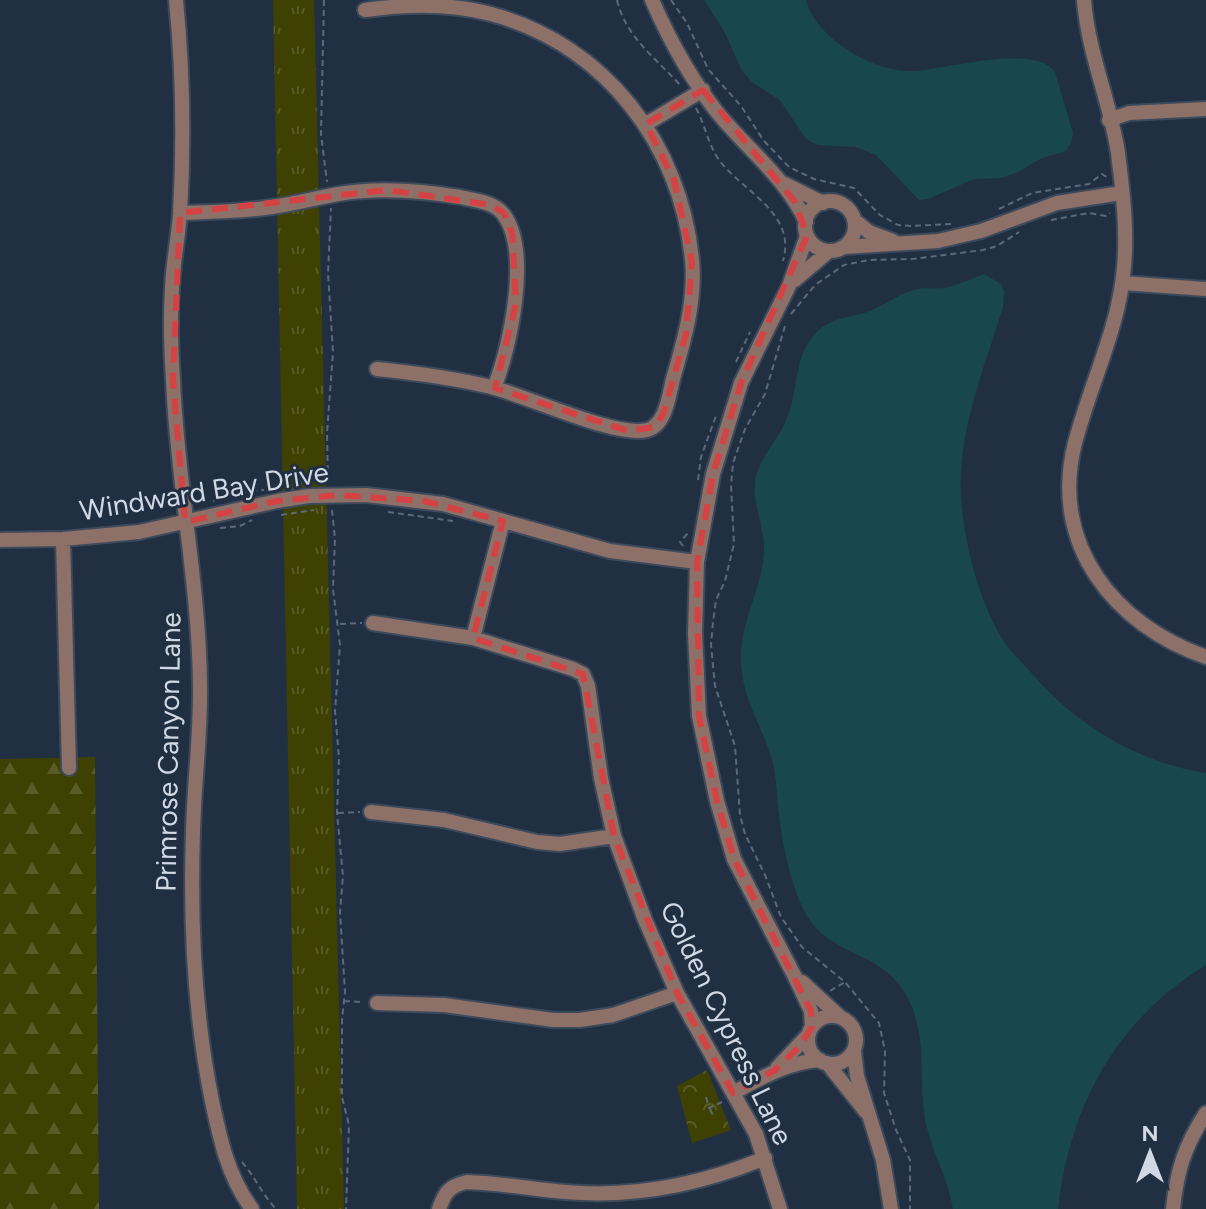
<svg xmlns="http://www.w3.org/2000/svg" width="1206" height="1209" font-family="Figtree,sans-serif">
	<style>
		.grass { fill: url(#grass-tufts) }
		.forest { fill: url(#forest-firs) }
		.park { fill: url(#park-crowns) }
		.water { fill: #18484d }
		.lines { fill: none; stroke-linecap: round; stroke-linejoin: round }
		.minor-casing { stroke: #3d4a5c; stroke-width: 18 }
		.path { stroke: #5d697a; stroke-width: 2; stroke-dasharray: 6 4; stroke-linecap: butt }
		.minor { stroke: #8d7067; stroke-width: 14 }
		.marked { fill: none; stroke: #d54244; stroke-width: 6; stroke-dasharray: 16 10; stroke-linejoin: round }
		.labels { text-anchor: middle; stroke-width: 6; stroke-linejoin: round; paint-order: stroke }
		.street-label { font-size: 28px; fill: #cfd8e4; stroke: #212f42 }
	</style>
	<defs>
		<pattern id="grass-tufts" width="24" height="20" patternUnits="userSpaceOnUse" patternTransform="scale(2)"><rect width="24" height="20" fill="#3e4102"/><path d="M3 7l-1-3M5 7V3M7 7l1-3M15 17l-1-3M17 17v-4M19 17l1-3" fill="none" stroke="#595c27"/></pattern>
		<pattern id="forest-firs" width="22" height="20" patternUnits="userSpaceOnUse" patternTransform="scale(2)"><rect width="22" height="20" fill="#3e4102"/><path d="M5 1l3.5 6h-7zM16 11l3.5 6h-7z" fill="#595c27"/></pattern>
		<pattern id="park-crowns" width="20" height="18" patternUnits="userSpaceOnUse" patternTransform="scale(2)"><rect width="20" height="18" fill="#3e4102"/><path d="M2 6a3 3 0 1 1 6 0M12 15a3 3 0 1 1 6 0" fill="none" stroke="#595c27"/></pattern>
	</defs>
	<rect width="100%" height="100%" fill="#212f42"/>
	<!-- grass -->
	<path class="grass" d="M273,0h41l30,1209h-47z"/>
	<!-- forest -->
	<path class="forest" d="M95,757l4,452h-99v-450z"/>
	<!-- park -->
	<path class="park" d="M707,1070l24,60 -39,13 -15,-57z"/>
	<!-- water -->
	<path class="water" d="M704,0h102c4,17 19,33 33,44 20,15 48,28 74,27 32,-1 122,-29 142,1l18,61 -2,10 -5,8 -24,7 -24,14 -16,6 -28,1 -46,20 -9,1 -43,-45 -20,-8 -38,-2 -12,-6 -26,-39 -28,-18 -10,-11 -18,-40z
		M984,274l17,10 3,7 -1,16c-17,55 -38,106 -42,164 -3,51 15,126 42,169 6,10 16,19 24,28 46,55 108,94 179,105v192c-90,55 -136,140 -148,244h-105c-4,-28 -19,-53 -26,-81 -12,-51 6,-100 -29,-145 -25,-31 -70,-31 -91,-67 -15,-27 -23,-63 -27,-93 -3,-20 -3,-41 -7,-60 -10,-37 -31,-62 -32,-103 -1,-37 20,-70 23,-106 2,-27 -14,-52 -8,-78 6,-22 23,-37 31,-58 13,-31 5,-65 33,-89 13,-11 29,-12 44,-16 18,-6 32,-18 50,-23 10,-3 20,-1 30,-2 14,-3 27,-9 40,-14z"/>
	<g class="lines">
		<defs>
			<path id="minor" d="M176,0c7,71 8,143 4,214 -2,25 -7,49 -8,74 -2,30 -1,62 1,92 4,102 26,203 27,305 1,49 -6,98 -7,147 -3,90 1,181 19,269 8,38 16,76 40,108
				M652,0c17,39 38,78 65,112 29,36 70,67 89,110
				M1084,0c4,53 26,101 34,153 3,26 7,53 7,79 3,82 -30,135 -50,211 -26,101 39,182 131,214
				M365,10c42,-6 85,-7 126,4 114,31 190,130 201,246 4,40 -8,81 -19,119 -4,16 -7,46 -26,51 -31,8 -120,-34 -156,-43 -38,-9 -75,-14 -114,-18
				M1109,120l20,-7 77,-4
				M646,124l57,-34
				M785,184l38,19
				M805 226a25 25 0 1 1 50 0a25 25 0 1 1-50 0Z
				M180,213c31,-1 61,-1 92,-6 22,-3 44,-9 66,-13 40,-7 81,-4 122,3 14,3 35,5 44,18 27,37 6,133 -10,173
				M854,220l15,12 24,9
				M807,236l-18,50 -48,97 -28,91 -16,88 -2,72 4,82 18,85 17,58 61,118 16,34 1,16
				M844,247l94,-6 43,-10 76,-28 64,-10
				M795,280l34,-29
				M1123,283l83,6
				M63,539l6,229
				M0,540l63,-1 76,-7 138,-31 32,-5 57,-1 77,9 167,47 87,11
				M373,623l100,15 100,31 10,5 5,12 13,92 13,58 31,84 32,73 79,141 24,75
				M473,638l30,-117
				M371,812l73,8 93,22 23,2 54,-8
				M802,982l38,35
				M377,1003l67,2 109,15h27l33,-5 64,-22
				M808 1040a24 24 0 1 1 48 0a24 24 0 1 1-48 0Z
				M854,1051l3,25 26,84 8,49
				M827,1063l39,49
				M777,1068l32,-34
				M733,1093c28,-15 55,-31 87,-33
				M439,1209c6,-17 10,-23 28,-27 33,1 65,7 98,10 69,6 137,-8 200,-34
				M1173,1209c4,-39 12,-64 33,-96"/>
		</defs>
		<!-- minor casing -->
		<use href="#minor" class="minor-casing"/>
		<!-- path -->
		<path class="path" d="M324,0l-3,134 6,48
			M617,0c9,38 39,58 64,86
			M671,0l16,23 21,46 33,37 23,35 25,26 25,12 40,9 26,27 18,10 14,1 39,-2
			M696,108c9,17 12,36 23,52 24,32 78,53 64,101
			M999,209l33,-16 57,-9 13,-10 6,4
			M1051,220l38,-7 17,3 4,-3
			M791,314l24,-29 29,-20 25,-5 43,-1 71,-9 14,-4 22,-14
			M785,326l-20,68 -20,35 -12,34 -2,22 3,59 -9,37 -9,19 -3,22 -2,23 4,41 20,60 5,69 5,19 20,41 16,42 21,30 43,35 34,41 6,28 -1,42 12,37 14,30v49
			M736,362l14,-30
			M698,480l3,-23 16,-44
			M328,481l-1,-48 6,-81 -5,-79 3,-65
			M286,486l17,-3
			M213,501l23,-9 28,-2
			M332,510l3,29 -2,50 7,56 -5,66 4,47 -2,55 6,63 -3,36 5,80 -3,27v78l7,28 -3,84
			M388,512l65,9
			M281,515l33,-5
			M220,528l20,-2 12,-6
			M683,546l-3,-4 8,-9
			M340,624l22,-1
			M338,813l22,-1
			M830,991l15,-9
			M344,1001l18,1
			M706,1097l3,11 13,-6
			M710,1109l4,9
			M242,1162c13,15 20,32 34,47"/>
		<!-- minor -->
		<use href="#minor" class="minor"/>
	</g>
	<!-- marked area -->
	<path class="marked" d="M703,90l92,112 12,34 -66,147 -28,91 -16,88 2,154 18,85 17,58 77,152 1,16 -13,20 -25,24 -41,22 -56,-100 -63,-157 -31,-162 -110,-36 30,-117 -79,-20 -86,-6 -61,6 -92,21 -12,-143 7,-166 207,-23 104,15 13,8 8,20 4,70 -21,85 133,43 26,-4 9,-12 23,-81 6,-72 -18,-82 -28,-56z"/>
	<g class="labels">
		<!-- street labels -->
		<g class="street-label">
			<text transform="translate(204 491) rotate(-9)" y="10">Windward Bay Drive</text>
			<text transform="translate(168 752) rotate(-89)" y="10">Primrose Canyon Lane</text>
			<text transform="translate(727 1023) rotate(64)" y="10">Golden Cypress Lane</text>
		</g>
	</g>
	<!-- north arrow -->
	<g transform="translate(1150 1153)" stroke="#212f42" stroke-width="6" paint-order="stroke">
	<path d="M0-6L14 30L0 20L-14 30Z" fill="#cfd8e4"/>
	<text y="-12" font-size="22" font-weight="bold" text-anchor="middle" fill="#cfd8e4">N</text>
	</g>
</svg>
